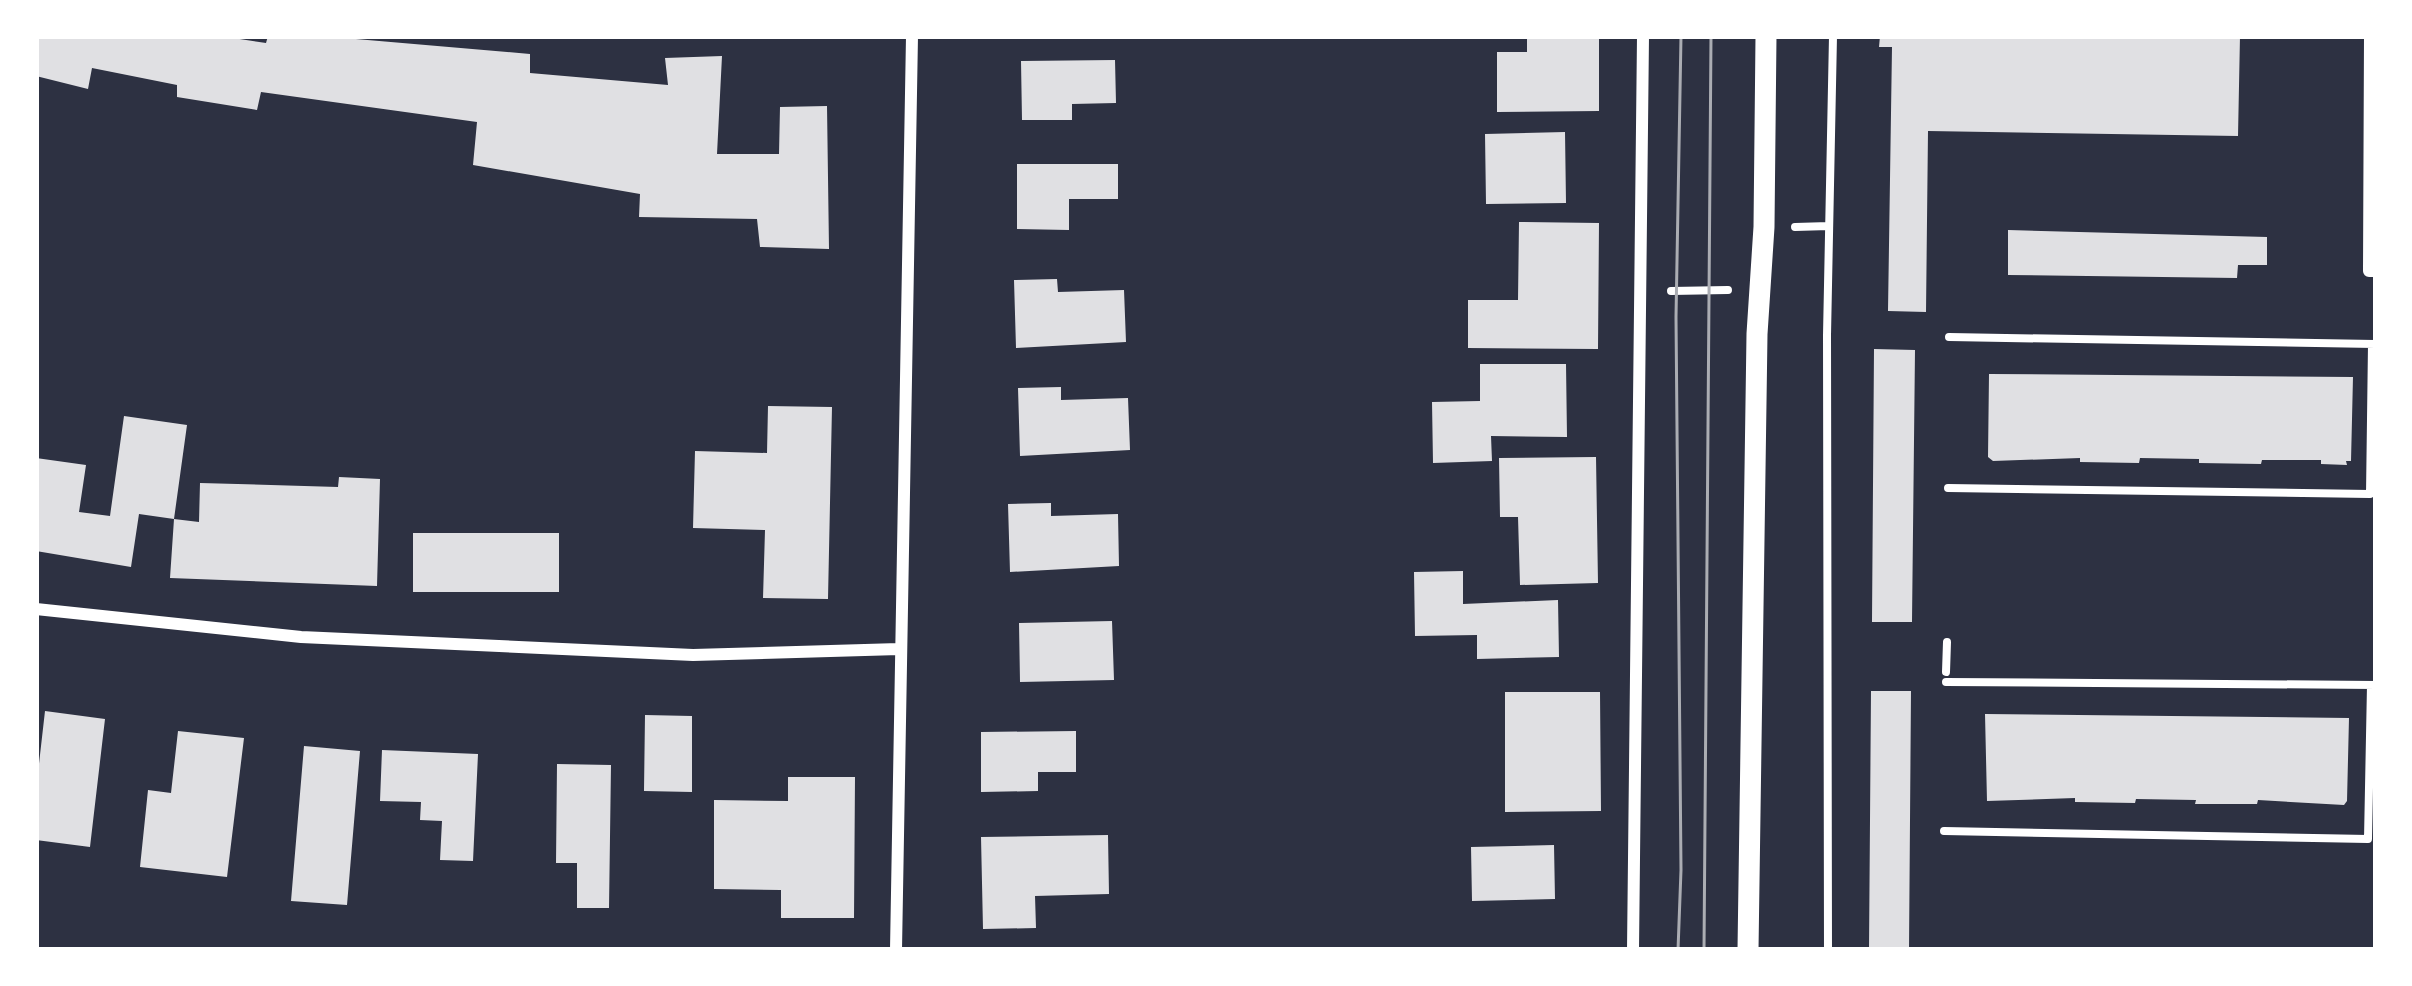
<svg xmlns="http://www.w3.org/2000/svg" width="2412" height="986" font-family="Overpass,sans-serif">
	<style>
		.building { fill: #e0e0e3 }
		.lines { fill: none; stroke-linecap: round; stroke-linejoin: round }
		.path { stroke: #fff; stroke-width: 8 }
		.minor { stroke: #fff; stroke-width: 12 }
		.tertiary { stroke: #fff; stroke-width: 21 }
		.tram { stroke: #abadb3; stroke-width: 3 }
	</style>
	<rect width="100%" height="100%" fill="#2d3142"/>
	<!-- building -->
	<path class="building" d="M36,36h184l46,7 2,-7h53l209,18v19l138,12 -3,-27 57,-2 -5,98h62l1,-47 47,-1 2,143 -69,-2 -3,-28 -118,-2 1,-23 -167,-29 4,-43 -216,-30 -4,18 -80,-13v-12l-85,-17 -4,21 -52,-13z
		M1527,36h72v75l-102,1v-60h30z
		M1880,36h360l-2,100 -310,-5 -2,181 -38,-1 4,-264h-13z
		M1115,60l1,43 -44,1v16h-50l-1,-59z
		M1565,132l1,71 -80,1 -1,-70z
		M1017,164h101v35h-49v31l-52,-1z
		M1519,222l80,1 -1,126 -130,-1v-48h50z
		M2008,230l259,7v28h-29l-1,13 -229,-3z
		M1057,279l1,13 66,-2 2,52 -110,6 -2,-68z
		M1874,349l41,1 -3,272h-40z
		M1480,364h86l1,73 -76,-1 1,25 -59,2 -1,-61 48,-1z
		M1989,374l364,3 -2,84h-5l1,4 -26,-1v-4h-59l-1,4 -62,-1v-4l-59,-1 -1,5 -59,-1v-4l-87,3 -5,-4z
		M1061,387v13l67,-2 2,52 -110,6 -2,-68z
		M768,406l64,1 -4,192 -65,-1 2,-68 -72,-2 2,-77 72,2z
		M124,416l63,9 -13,94 -35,-5 -8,53 -95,-16v-93l50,7 -7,47 31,4z
		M1596,457l2,126 -78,2 -2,-68h-18l-1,-59z
		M339,477l41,2 -3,107 -207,-8 4,-59 25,3 1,-39 138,4z
		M1051,503v13l67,-2 1,52 -109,6 -2,-68z
		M413,533h146v59h-146z
		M1463,571v33l95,-4 1,57 -82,2v-24l-62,1 -1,-64z
		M1112,621l2,59 -94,2 -1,-59z
		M1871,691h40l-2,259h-40z
		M1505,692h95l1,119 -96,1z
		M45,711l60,8 -15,128 -54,-7v-50z
		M1985,714l364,4 -2,83 -3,4 -86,-5 -1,4h-62l1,-4 -60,-1 -1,4 -60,-1v-4l-88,3z
		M645,715l47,1v76l-48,-1z
		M178,731l66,7 -17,139 -87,-10 8,-77 23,3z
		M1076,731v41h-38v19l-57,1v-60z
		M304,746l56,5 -13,154 -56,-4z
		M382,750l96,4 -5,107 -33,-1 2,-39 -22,-1 1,-18 -41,-1z
		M557,764l54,1 -2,143h-32v-45h-21z
		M788,777h67l-1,141h-73v-28l-67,-1v-89l74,1z
		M1108,835l1,59 -74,2 1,32 -53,1 -2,-92z
		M1554,845l1,54 -83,2 -1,-54z"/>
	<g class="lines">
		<!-- path -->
		<path class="path" d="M1795,227l34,-1
			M1671,291l57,-1
			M1949,337l426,7
			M1948,488l422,6 2,-150
			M1946,672l1,-30
			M1946,682l430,3
			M1944,831l424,8 3,-154
			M1828,950l-1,-615 6,-299"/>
		<!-- minor -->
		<path class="minor" d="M2370,36l-1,235h7
			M36,609l265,28 392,18 206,-6
			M896,950l16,-914
			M1633,950l10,-914"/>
		<!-- tertiary -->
		<path class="tertiary" d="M1748,950l9,-616 7,-107 2,-191"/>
		<!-- tram -->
		<path class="tram" d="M1678,950l3,-80 -5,-553 5,-281
			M1704,950l7,-914"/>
	</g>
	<!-- border -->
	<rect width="2412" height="986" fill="none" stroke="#ffffff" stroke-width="78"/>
</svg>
